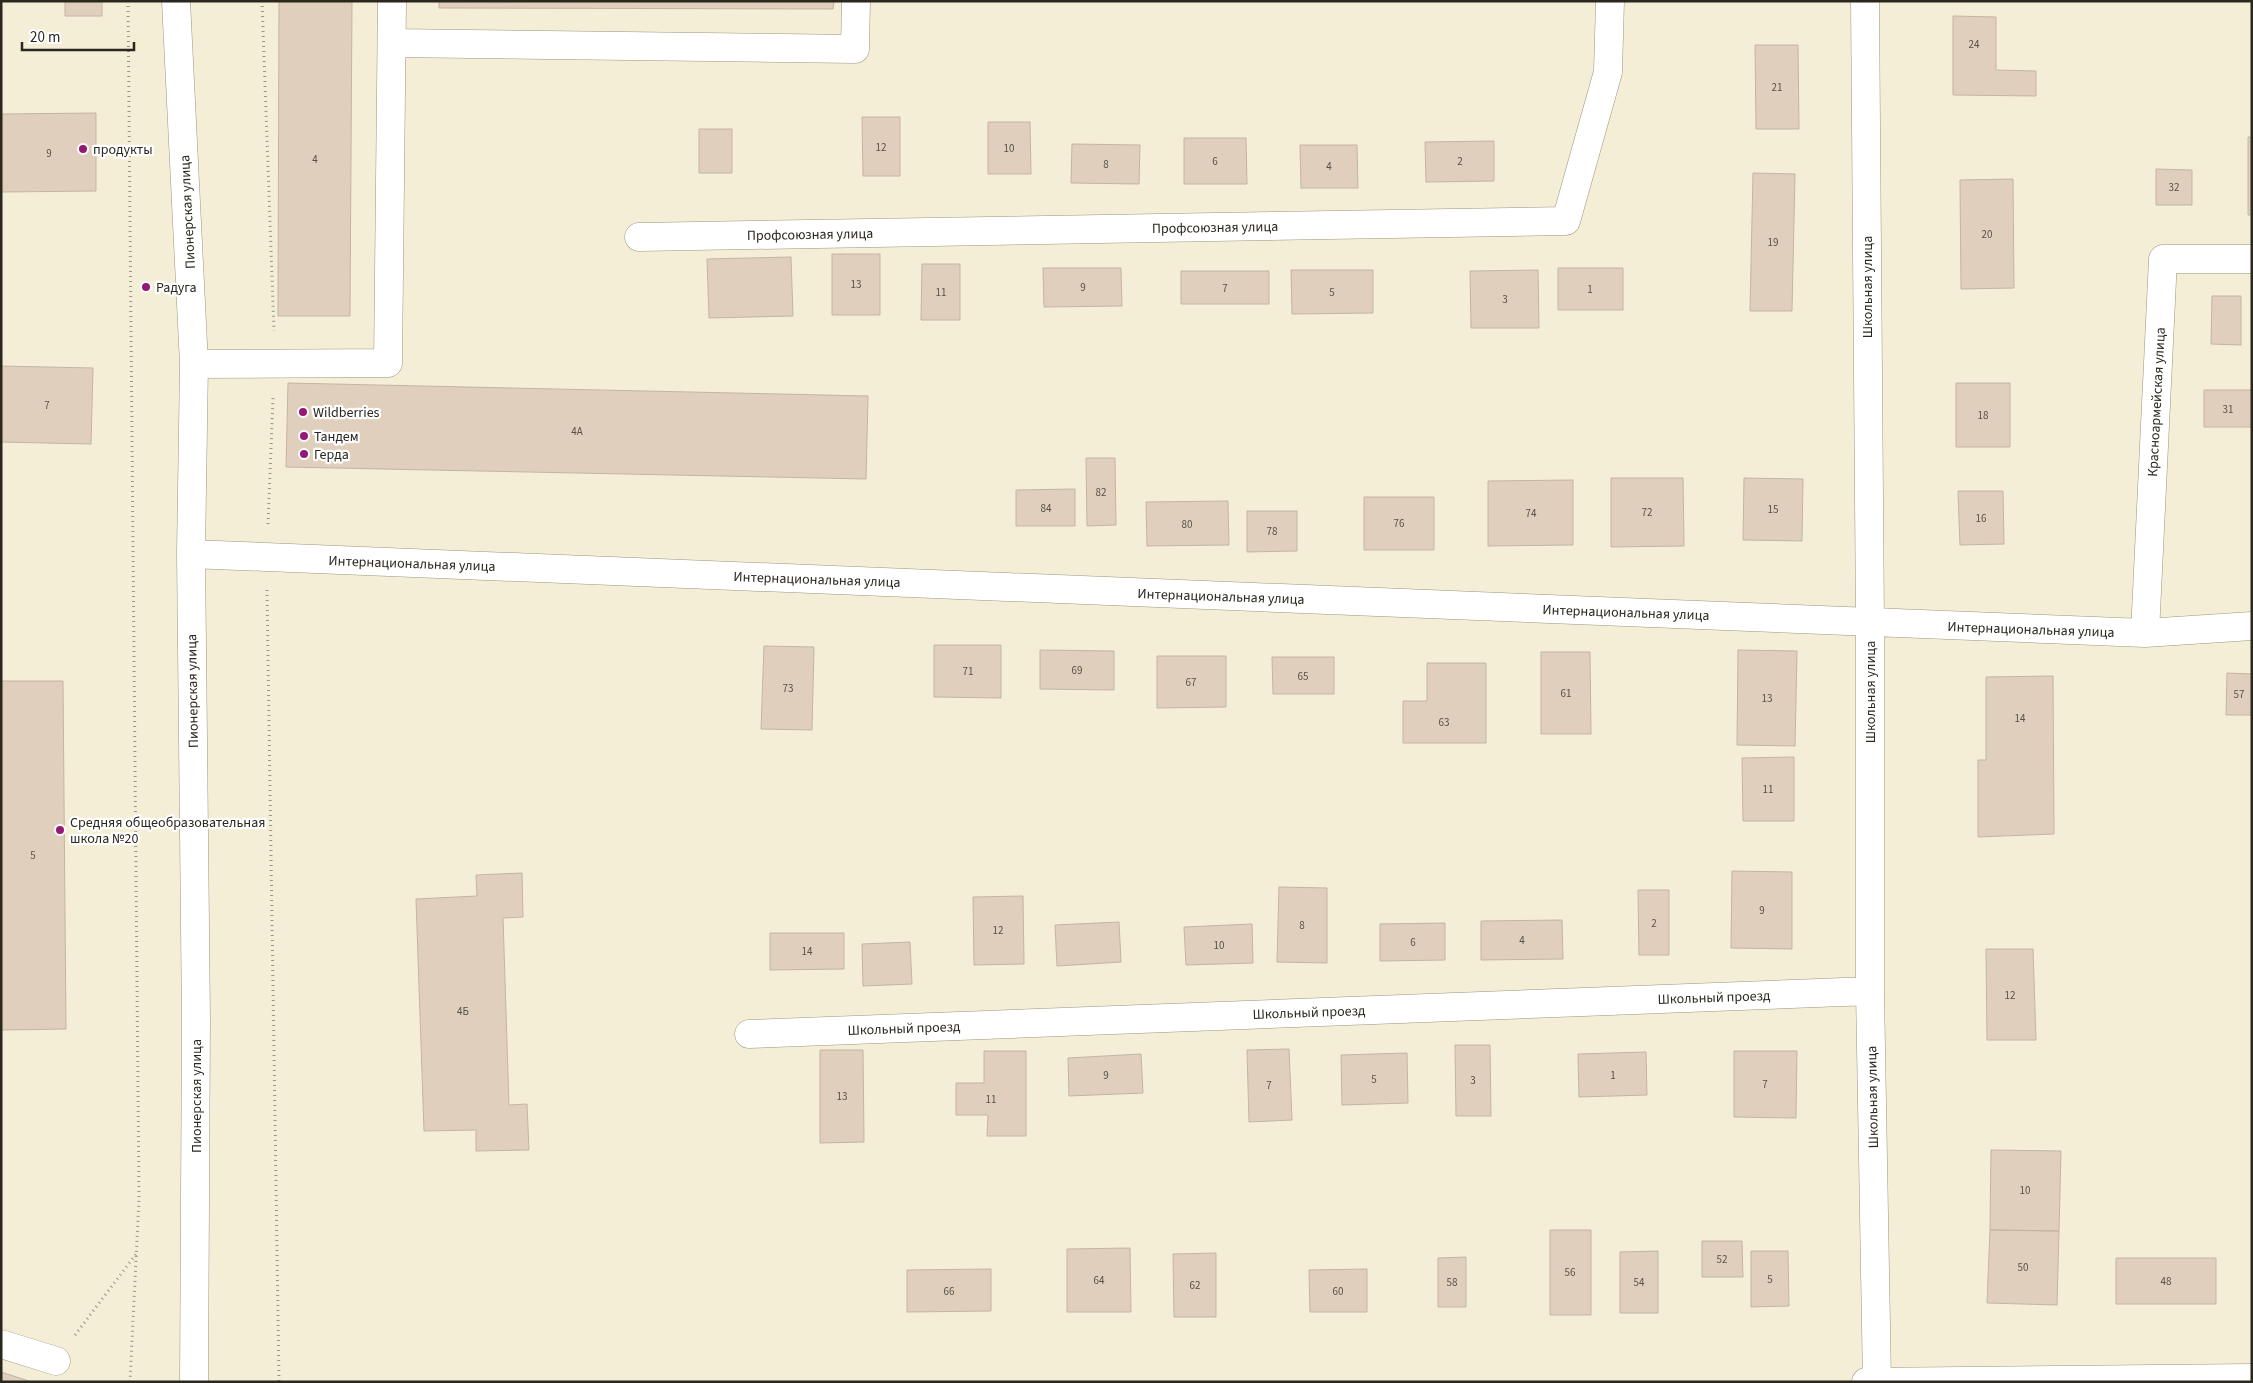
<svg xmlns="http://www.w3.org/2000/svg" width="2253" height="1383" font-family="'Source Sans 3',sans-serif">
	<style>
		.building { fill: #e1cfbd; stroke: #c4b4a1 }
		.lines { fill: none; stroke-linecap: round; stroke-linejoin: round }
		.minor-casing { stroke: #9c957f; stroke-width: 29 }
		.path { stroke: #9a9584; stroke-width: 3; stroke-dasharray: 1 4; stroke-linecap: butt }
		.minor { stroke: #fff; stroke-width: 28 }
		.poi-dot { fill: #951872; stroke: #fff; stroke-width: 2 }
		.labels { text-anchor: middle; stroke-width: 4.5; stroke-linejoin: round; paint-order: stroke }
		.number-label { font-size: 11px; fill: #585146 }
		.poi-label { font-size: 14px; fill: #2a271e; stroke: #fff; text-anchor: start }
		.street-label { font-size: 14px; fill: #2a271e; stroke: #fff }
	</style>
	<rect width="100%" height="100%" fill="#f5eed6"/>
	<!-- building -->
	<path class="building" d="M65,1h37v15h-37z
		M279,1h73l-2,315h-72z
		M439,1h395l-1,8 -394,-1z
		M1953,16l43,1v53l40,1v25l-83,-1z
		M1755,45h43l1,84h-43z
		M96,113v78l-95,1v-78z
		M862,117h38v59h-37z
		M988,122h42l1,52h-43z
		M699,129h33v44h-33z
		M2248,137h4v78h-4z
		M1184,138h62l1,46h-63z
		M1494,141v40l-68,1 -1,-40z
		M1072,144l68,1 -1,39 -68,-1z
		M1300,145h57l1,43h-57z
		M2156,169l36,1v35h-36z
		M1753,173l42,1 -3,137h-42z
		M2013,179l1,109 -53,1 -1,-109z
		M832,254h48v61h-48z
		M791,257l2,59 -84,2 -2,-59z
		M922,264h38v56h-39z
		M1043,268h78l1,38 -78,1z
		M1558,268h65v42h-65z
		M1291,270h82v43l-81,1z
		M1538,270l1,58h-68l-1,-57z
		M1181,271h88v33h-88z
		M2212,296h29v49l-30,-1z
		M1,366l92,2 -2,76 -90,-2z
		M288,383l580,13 -2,83 -580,-12z
		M1956,383h54v64h-54z
		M2204,390h48v37h-48z
		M1086,458h29l1,67 -29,1z
		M1611,478h72l1,68 -73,1z
		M1744,478l59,1 -1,62 -59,-1z
		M1573,480v65l-85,1v-65z
		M1075,489v37h-59v-36z
		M1958,491h45l1,53 -44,1z
		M1364,497h70v53h-70z
		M1228,501l1,44 -82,1 -1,-44z
		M1247,511h50v40l-50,1z
		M934,645h67v53l-67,-1z
		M764,646l50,1 -2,83 -51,-1z
		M1040,650l74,1v39l-74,-1z
		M1738,650l59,1 -2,95 -58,-1z
		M1541,652h49l1,82h-50z
		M1157,656h69v51l-69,1z
		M1272,657h62v37h-61z
		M1427,663h59v80h-83v-42h24z
		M2227,673l25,1v41h-26z
		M2053,676l1,158 -76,3v-77h8v-83z
		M1,681h62l3,348 -65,1z
		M1794,757v64h-51l-1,-63z
		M1732,871l60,1v77l-61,-1z
		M522,873l1,44 -20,1 6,187 18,-1 2,46 -53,1v-21l-52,1 -8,-232 61,-3 -1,-21z
		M1279,887l48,1v75l-50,-1z
		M1638,890h31v65h-30z
		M1023,896l1,68 -50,1 -1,-68z
		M1562,920l1,39 -82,1v-39z
		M1119,922l2,40 -64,4 -2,-41z
		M1445,923v37l-65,1v-37z
		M1252,924l1,39 -67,2 -2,-38z
		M770,933h74v36l-74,1z
		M910,942l2,42 -49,2 -1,-42z
		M1986,949h47l3,91h-49z
		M1455,1045h35l1,71h-35z
		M1289,1049l3,71 -43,2 -2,-72z
		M820,1050h43l1,92 -44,1z
		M984,1051h42v85h-39l1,-21h-32v-32h28z
		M1734,1051h63l-1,67 -62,-1z
		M1646,1052l1,43 -68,2 -1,-43z
		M1407,1053l1,50 -66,2 -1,-50z
		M1141,1054l2,39 -74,3 -1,-38z
		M1991,1150l70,1 -2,80 -69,-1z
		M1550,1230h41v85h-41z
		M1990,1230l69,1 -2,74 -70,-2z
		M1702,1241h40l1,36h-41z
		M1130,1248l1,64h-64v-63z
		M1658,1251v62h-38v-61z
		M1751,1251h37l1,55 -38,1z
		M1216,1253v64h-42l-1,-63z
		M1466,1257v50h-28v-49z
		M2116,1258h100v46h-100z
		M991,1269v42l-84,1v-42z
		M1367,1269v43h-57l-1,-42z
		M1,1372l31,10h-31z"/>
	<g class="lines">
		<defs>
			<path id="minor" d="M176,1l18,363 -3,190 5,466 -2,362
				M1865,1l5,621v369l7,391
				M393,43l462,6 1,-48
				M639,237l927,-16 42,-149 2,-71
				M194,364l194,-1 4,-362
				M191,554l1954,79 107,-7
				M2145,633l18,-374h89
				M749,1034l1121,-43
				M1,1344l55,17
				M1866,1382l386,-4"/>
		</defs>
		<!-- minor casing -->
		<use href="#minor" class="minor-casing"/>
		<!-- path -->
		<path class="path" d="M128,1l11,1198 -9,183
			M262,1l12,330
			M268,524l5,-126
			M267,590l12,792
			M75,1335l61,-81"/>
		<!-- minor -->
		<use href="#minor" class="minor"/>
	</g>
	<!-- markers -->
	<g class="poi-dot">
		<circle cx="83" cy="149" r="5"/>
		<circle cx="146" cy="287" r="5"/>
		<circle cx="303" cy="412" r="5"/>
		<circle cx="304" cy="436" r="5"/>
		<circle cx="304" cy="454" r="5"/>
		<circle cx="60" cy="830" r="5"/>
	</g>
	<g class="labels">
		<!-- number labels -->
		<g class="number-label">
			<text x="1974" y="48">24</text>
			<text x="1777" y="91">21</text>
			<text x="881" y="151">12</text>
			<text x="1009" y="152">10</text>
			<text x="49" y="157">9</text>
			<text x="315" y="163">4</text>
			<text x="1215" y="165">6</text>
			<text x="1460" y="165">2</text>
			<text x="1106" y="168">8</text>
			<text x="1329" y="170">4</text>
			<text x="2174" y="191">32</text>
			<text x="1987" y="238">20</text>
			<text x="1773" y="246">19</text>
			<text x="856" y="288">13</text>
			<text x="1083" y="291">9</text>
			<text x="1225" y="292">7</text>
			<text x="1590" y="293">1</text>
			<text x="941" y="296">11</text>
			<text x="1332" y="296">5</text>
			<text x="1505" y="303">3</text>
			<text x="47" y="409">7</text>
			<text x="2228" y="413">31</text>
			<text x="1983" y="419">18</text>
			<text x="577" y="435">4А</text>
			<text x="1101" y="496">82</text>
			<text x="1046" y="512">84</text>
			<text x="1773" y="513">15</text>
			<text x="1647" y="516">72</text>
			<text x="1531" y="517">74</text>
			<text x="1981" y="522">16</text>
			<text x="1399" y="527">76</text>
			<text x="1187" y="528">80</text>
			<text x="1272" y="535">78</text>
			<text x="1077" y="674">69</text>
			<text x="968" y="675">71</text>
			<text x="1303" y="680">65</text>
			<text x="1191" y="686">67</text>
			<text x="788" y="692">73</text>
			<text x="1566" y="697">61</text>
			<text x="2239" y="698">57</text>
			<text x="1767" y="702">13</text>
			<text x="2020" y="722">14</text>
			<text x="1444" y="726">63</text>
			<text x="1768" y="793">11</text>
			<text x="33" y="859">5</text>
			<text x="1762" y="914">9</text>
			<text x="1654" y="927">2</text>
			<text x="1302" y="929">8</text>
			<text x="998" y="934">12</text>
			<text x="1522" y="944">4</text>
			<text x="1413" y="946">6</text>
			<text x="1219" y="949">10</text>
			<text x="807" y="955">14</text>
			<text x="2010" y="999">12</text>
			<text x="463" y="1015">4Б</text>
			<text x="1106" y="1079">9</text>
			<text x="1613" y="1079">1</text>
			<text x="1374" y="1083">5</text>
			<text x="1473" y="1084">3</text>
			<text x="1765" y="1088">7</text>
			<text x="1269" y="1089">7</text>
			<text x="842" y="1100">13</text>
			<text x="991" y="1103">11</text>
			<text x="2025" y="1194">10</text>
			<text x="1722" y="1263">52</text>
			<text x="2023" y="1271">50</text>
			<text x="1570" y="1276">56</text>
			<text x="1770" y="1283">5</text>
			<text x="1099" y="1284">64</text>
			<text x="2166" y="1285">48</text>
			<text x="1452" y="1286">58</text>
			<text x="1639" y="1286">54</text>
			<text x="1195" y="1289">62</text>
			<text x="949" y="1295">66</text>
			<text x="1338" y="1295">60</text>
		</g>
		<!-- poi labels -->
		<g class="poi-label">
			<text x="93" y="154">продукты</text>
			<text x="156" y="292">Радуга</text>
			<text x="313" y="417">Wildberries</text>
			<text x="314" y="441">Тандем</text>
			<text x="314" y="459">Герда</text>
			<text x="70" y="827">Средняя общеобразовательная<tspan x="70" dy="16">школа №20</tspan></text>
		</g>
		<!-- street labels -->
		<g class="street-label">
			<text transform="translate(187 212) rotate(-93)" y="5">Пионерская улица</text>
			<text transform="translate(1215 227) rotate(-1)" y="5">Профсоюзная улица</text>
			<text transform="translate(810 234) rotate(-1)" y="5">Профсоюзная улица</text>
			<text transform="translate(1867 287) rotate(-90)" y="5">Школьная улица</text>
			<text transform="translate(2156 402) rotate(-87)" y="5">Красноармейская улица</text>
			<text transform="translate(412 563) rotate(2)" y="5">Интернациональная улица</text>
			<text transform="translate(817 579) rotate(2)" y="5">Интернациональная улица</text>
			<text transform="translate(1221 596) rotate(2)" y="5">Интернациональная улица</text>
			<text transform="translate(1626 612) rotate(2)" y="5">Интернациональная улица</text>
			<text transform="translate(2031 629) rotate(2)" y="5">Интернациональная улица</text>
			<text transform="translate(192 691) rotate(-91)" y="5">Пионерская улица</text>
			<text transform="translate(1870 692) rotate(-90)" y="5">Школьная улица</text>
			<text transform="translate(1714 997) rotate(-2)" y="5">Школьный проезд</text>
			<text transform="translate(1309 1012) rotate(-2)" y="5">Школьный проезд</text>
			<text transform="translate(904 1028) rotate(-2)" y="5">Школьный проезд</text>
			<text transform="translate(196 1096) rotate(-90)" y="5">Пионерская улица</text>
			<text transform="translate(1872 1097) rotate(-91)" y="5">Школьная улица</text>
		</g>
	</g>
	<!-- border -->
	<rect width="2253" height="1383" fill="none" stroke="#2a271e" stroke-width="5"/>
	<!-- scale -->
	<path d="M22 42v8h112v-8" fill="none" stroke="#2a271e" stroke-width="2.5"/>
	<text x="30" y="42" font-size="15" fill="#2a271e" stroke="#ffffff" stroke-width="4" paint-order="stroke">20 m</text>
</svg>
